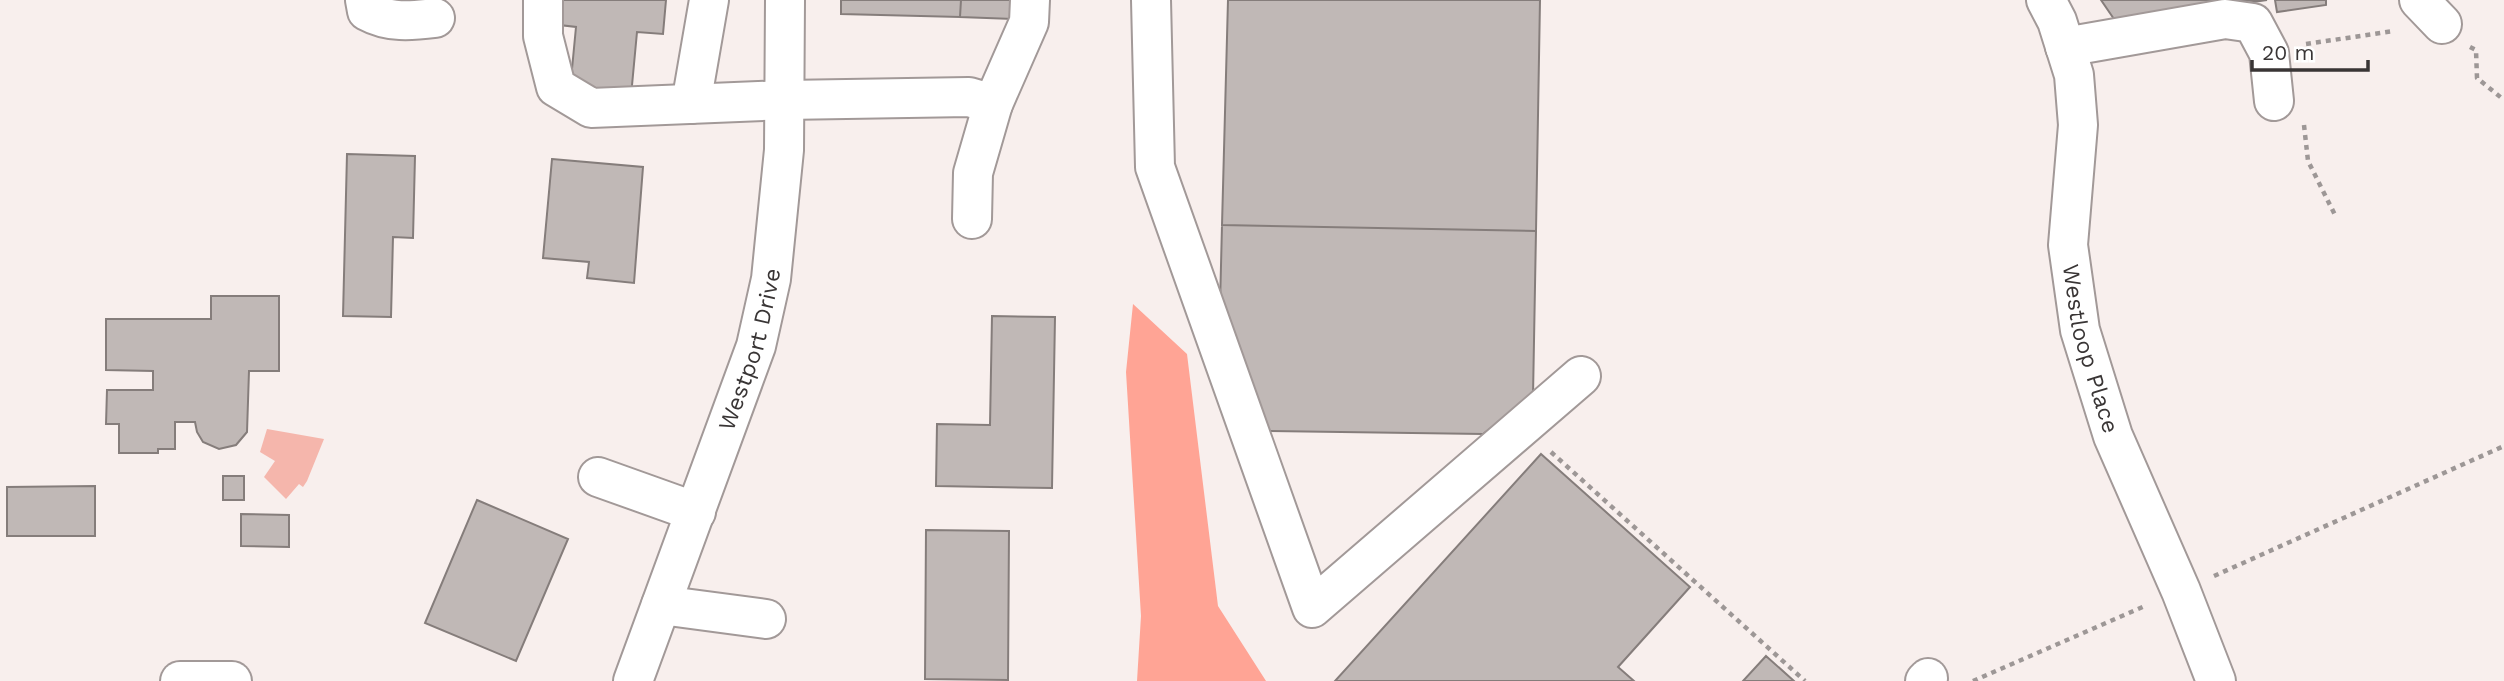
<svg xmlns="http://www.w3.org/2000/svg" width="2504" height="681" font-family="'Work Sans',sans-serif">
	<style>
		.green { fill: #ffa495 }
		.water { fill: #f5b6ac }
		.building { fill: #c0b8b6; stroke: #857d7b; stroke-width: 2 }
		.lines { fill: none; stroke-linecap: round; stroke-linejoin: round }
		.minor-casing { stroke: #a29998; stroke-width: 42 }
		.path { stroke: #9d9796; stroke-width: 4.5; stroke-dasharray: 5 5; stroke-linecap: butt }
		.minor { stroke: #fff; stroke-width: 38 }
		.labels { text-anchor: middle; stroke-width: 6; stroke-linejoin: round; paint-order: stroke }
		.street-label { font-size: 23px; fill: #393535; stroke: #fff }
	</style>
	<rect width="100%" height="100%" fill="#f8efed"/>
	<!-- green -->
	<path class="green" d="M1133,304l54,50 31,252 48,75h-129l4,-65 -15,-244z"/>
	<!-- water -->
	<path class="water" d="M267,429l57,10 -17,42 -4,6 -4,-3 -13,15 -22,-22 11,-16 -15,-9z"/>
	<!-- building -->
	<path class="building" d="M553,0h113l-3,34 -26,-2 -6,64 -61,-6 6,-63 -25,-3z
		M841,0h120l-1,17 -119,-3z
		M961,0h53l-1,19 -53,-2z
		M1228,0h312l-4,231 -314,-6z
		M2101,0h166l-151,22z
		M2275,0h51v5l-49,7z
		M347,154l68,2 -2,82 -20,-1 -2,80 -48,-1z
		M552,159l91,8 -9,116 -47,-5 2,-16 -46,-4z
		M1222,225l314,6 -3,165 -50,38 -220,-3 -43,-125z
		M211,296h68v75h-30l-2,61 -11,13 -17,4 -16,-7 -6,-10 -2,-10h-20v27h-17v4h-39v-29h-13l1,-34h46v-19l-47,-1v-51h105z
		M992,316l63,1 -3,171 -116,-2 1,-62 53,1z
		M1541,454l149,133 -72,80 16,14h-299z
		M223,476h21v24h-21z
		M95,486v50h-88v-49z
		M477,500l91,39 -52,122 -91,-38z
		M241,514l48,1v32l-48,-1z
		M926,530l83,1 -1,149 -83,-1z
		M1766,656l28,25h-51z"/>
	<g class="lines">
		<defs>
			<g id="minor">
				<path d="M365,0l2,11c22,12 44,10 68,7"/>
				<path d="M543,0v36l13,51 35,21 194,-8 184,-3 24,7 -20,69 -1,46"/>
				<path d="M1151,0l4,167 157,441 269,-232"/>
				<path id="s1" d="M2046,0l11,21 17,54 4,50 -10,120 12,85 33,106 68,155 35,90"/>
				<path d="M2419,0l23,24"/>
				<path d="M2065,47l160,-28 28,4 16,30 5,48"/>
				<path d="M691,104l18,-104"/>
				<path d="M993,104l36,-82 1,-22"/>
				<path d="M598,477l98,35"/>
				<path d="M661,605l105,14"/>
				<path d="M180,681h52"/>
				<path id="s2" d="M633,681l123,-335 15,-67 13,-129 1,-150"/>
				<path d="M1925,681l3,-3"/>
			</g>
		</defs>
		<!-- minor casing -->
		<use href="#minor" class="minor-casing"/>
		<!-- path -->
		<path class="path" d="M2306,44l88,-13
			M2470,47l6,3 1,28 27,22
			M2304,125l4,36 28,56
			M1551,452l254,229
			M2214,576l290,-130
			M1973,681l172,-75"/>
		<!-- minor -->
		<use href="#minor" class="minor"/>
	</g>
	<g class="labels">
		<!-- street labels -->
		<g class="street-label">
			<text dy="8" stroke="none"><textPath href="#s2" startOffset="352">Westport Drive</textPath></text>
			<text dy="8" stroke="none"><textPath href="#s1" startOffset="357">Westloop Place</textPath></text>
		</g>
	</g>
	<!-- scale -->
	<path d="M2252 60v10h116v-10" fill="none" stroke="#393535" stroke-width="3.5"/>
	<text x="2262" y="60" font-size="21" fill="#393535" stroke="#ffffff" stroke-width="5" paint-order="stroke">20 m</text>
</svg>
